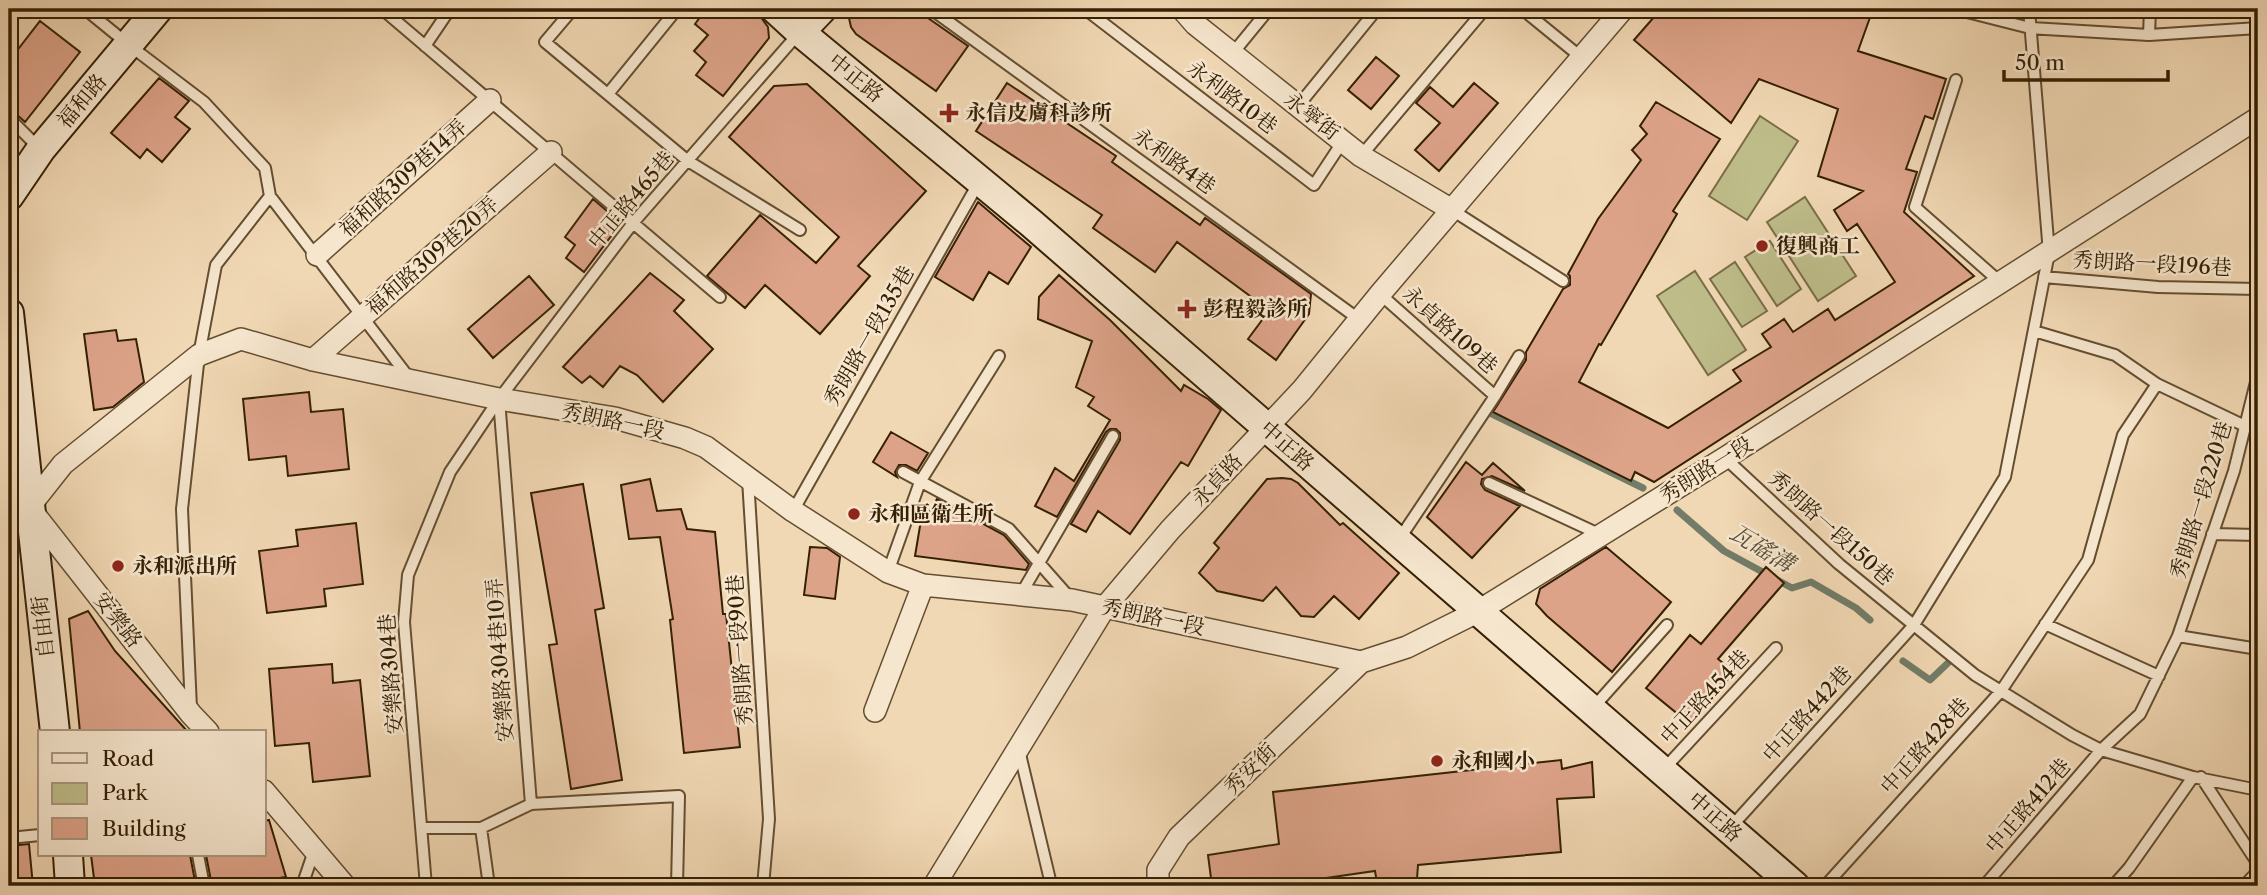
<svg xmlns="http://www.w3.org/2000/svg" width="2267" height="895" font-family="'Libre Caslon Text','Noto Serif TC',serif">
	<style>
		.green { fill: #bebd8a; stroke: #7a6e47; stroke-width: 2 }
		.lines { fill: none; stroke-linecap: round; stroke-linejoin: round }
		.stream { stroke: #727c68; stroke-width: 7 }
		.building { fill: #dda389; stroke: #352004; stroke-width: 2 }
		.lane-casing { stroke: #644e30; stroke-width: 14 }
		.street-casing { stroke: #644e30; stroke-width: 24 }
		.secondary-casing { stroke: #352004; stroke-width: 32 }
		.lane { stroke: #f6e6ce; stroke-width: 10 }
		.street { stroke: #f6e6ce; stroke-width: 21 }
		.secondary { stroke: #f6e6ce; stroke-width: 28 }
		.poi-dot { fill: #8f2418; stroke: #f6e6ce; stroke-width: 2.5 }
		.labels { text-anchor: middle; stroke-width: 5; stroke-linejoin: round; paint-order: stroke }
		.street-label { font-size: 21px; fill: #352004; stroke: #f6e6ce }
		.poi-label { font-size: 21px; font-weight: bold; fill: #352004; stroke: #f6e6ce; text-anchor: start }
		.water-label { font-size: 23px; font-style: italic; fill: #544e36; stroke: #f6e6ce }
	</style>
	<rect width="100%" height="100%" fill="#f1d8b4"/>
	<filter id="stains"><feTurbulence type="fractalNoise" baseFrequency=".00286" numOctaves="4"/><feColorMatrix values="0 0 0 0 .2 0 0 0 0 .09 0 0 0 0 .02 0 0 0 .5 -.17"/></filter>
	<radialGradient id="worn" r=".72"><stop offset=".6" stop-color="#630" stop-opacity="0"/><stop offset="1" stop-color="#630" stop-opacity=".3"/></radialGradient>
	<!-- green -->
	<path class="green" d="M1760,116l38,25 -51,79 -38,-24z
		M1805,197l51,79 -38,25 -51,-79z
		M1770,241l31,48 -24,17 -32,-49z
		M1735,262l32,49 -25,16 -32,-48z
		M1695,271l51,79 -38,25 -51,-79z"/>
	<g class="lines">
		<!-- stream -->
		<path class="stream" d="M1488,412l155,76
			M1677,510l47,41 68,37 19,-6 45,26 14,12
			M1903,661l27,19 19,-18"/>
	</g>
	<!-- building -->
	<path class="building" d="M706,9h45l9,7 8,11 1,11 -46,58 -27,-21 10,-13 -12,-11 14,-16 -13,-11z
		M847,9h68l53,37 -32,45 -80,-57 -5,-7z
		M1661,9h212l-15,42 88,28 -13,40 -8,-3 -19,53 11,3 -13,40 70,64 -320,206 -19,-10 -4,9 -138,-69 33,-52v-8l37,-63 7,-4v-9l-2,-2 30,-55 43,-59 -9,-10 15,-16 -7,-8 16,-24 64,37 -47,72 4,3 -76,131 -2,-1 -20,38 89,46 73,-47 -8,-11 38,-23 -9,-13 22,-15 9,13 35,-23 7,11 60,-38 -38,-58 -10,7 -13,-21 29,-19 -45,-15 20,-67 -79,-30 -28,44 -97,-83z
		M40,21l40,31 -55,70 -11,-10 -5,-2v-49z
		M1376,57l23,19 -28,33 -23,-19z
		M159,78l30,23 -14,16 15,12 -28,33 -15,-13 -7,9 -29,-25z
		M1007,83l109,73 -4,6 88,63 5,-7 106,76 -2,20 -33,46 -28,-21 17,-23 -19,-14 4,-6 -73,-54 -22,30 -62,-44 9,-13 -126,-84z
		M1474,83l24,20 -59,68 -24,-21 25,-27 -24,-20 14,-16 23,20z
		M807,84l119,107 -68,75 12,10 -50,58 -55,-49 -20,23 -38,-32 53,-61 56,48 23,-26 -110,-100 45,-51z
		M593,199l28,24 -37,49 -18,-14 9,-13 -10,-8z
		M978,202l53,45 -23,37 -19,-12 -16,28 -38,-23z
		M650,273l34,27 -10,11 39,38 -50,53 -26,-27 -17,-9 -17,21 -13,-11 -8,7 -19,-16z
		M1059,275l51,45 71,71 3,-6 24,14 13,11 -33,56 -7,-4 -51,72 -32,-23 -12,21 -15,-8 49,-84v-7l-4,-4h-6l-4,3 -49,85 -22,-11 20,-38 19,13 36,-61 -22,-14 6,-9 -18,-10 16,-46 -54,-22 1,-22z
		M529,276l25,29 -61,53 -25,-29z
		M116,330l2,11 18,-2 8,43 -31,25 -19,3 -10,-76z
		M309,392l2,20 32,-3 6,60 -61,7 -2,-20 -37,4 -6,-61z
		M891,432l37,21 -11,18 -11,-6h-7l-4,7 2,5 -24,-15z
		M1466,462l16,13 11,-12 32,28 -33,-15 -10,3 -1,5 4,6 35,16 -48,52 -45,-41z
		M1282,478l9,1 7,4 42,42 3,-2 56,50 -40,46 -25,-23 -20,21 -13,-1 -25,-29 -13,14 -46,-10 -18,-18 20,-25 -5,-5 53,-64z
		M650,479l7,32 24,-2 6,20 28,3 8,82h3l14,133 -56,6 -14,-133 3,-1 -13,-82 -31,2 -8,-54z
		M583,484l21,124 -9,2 27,170 -51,9 -22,-144 8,-1 -26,-151z
		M937,499l67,36 25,29 -3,6 -111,-14 5,-30z
		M356,523l7,61 -39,5 2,17 -59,7 -8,-62 39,-5 -2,-16z
		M810,547l17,1 13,9 -5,42 -31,-4z
		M1606,547l65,55 -59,70 -65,-56 -11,-12 4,-15z
		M1766,567l18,16 -66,76 16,13 -44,52 -44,-36 44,-53 11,9z
		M88,611l27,40 73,81h-108l-11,-113z
		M332,664l1,19 27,-3 10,96 -57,6 -4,-39 -34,3 -6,-77z
		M1561,760l1,9 30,-7 2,35 -37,2 4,53 -143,13 -1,14 -40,4 -2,-12 -104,15h-59l-4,-31 71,-11 -6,-52z
		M269,820l17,57 -14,2 1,7h-61l-6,-31h58v-34z
		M29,844l4,42h-24v-40z
		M91,855h99l6,31h-101z"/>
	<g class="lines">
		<defs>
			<path id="lane" d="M85,9l44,36 75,57 61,66 5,28 -54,69 -17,90 -17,154 9,199
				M382,9l338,288
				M573,9l-28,33 143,119 112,69
				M931,9l429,311
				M1085,9l229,176 29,-44
				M1522,9l60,49
				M1955,9l75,19 119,7 109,-7
				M2149,35l1,-26
				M425,46l25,-37
				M1233,53l36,-44
				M1956,80l-41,127 85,75
				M608,94l69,-85
				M1298,106l79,-97
				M9,118l30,30
				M1361,156l124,-147
				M270,196l140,183
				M1452,210l111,71
				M2044,277l114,10 100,2
				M1380,294l115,102
				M2034,331l81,24 42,29 88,42
				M1725,458l114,106 136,111 97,60 29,15 92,27 65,13
				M903,472l106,57 61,69
				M748,479l21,340 -6,67
				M1489,483l112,52
				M793,511l186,-329
				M2212,534l46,1
				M1398,541l97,-145 24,-40
				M888,572l32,-90 79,-126
				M1021,594l92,-158
				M2045,624l114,52
				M2178,636l80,13
				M1592,709l75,-84
				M1019,750l31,130
				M1664,769l112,-121
				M2201,777l57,87
				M531,804l148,-8 -2,90
				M1731,827l183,-202 91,-148 44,-224 -20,-244
				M422,828h59
				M9,838l31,-3
				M198,855l6,31
				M302,886l12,-35
				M426,886l-22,-264 4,-47 42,-103 49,-73 134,-176 165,-189
				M489,886l-8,-58 50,-24 -32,-405
				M1825,886l176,-195 87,-131 35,-125 34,-51
				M1984,886l117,-136 39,-36 38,-78 56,-165 24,-97
				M2113,886l16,-18 64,-91
				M2244,886l14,-15"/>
			<path id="street" d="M1182,9l13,15 166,132 91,54
				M317,255l173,-155
				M313,360l238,-208
				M9,508l20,-1 34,-43 136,-109 42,-16 72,21 186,39 116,19 70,20 21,9 87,64 95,61 35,13 149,15 289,62 46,-15 70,-35 248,-154 533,-340
				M31,510l160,204 17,18
				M875,711l48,-126
				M264,791l81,95
				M934,886l171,-279 65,-77 132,-140 78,-96 243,-285
				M1158,886v-16l21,-33 182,-175"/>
			<path id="secondary" d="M775,9l25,23 231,191 764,663
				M800,32l22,-23
				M9,196l32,-47 117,-140
				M9,313l46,419
				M68,855l2,31"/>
		</defs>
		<!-- lane casing -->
		<use href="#lane" class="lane-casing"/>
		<!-- street casing -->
		<use href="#street" class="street-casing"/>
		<!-- secondary casing -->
		<use href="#secondary" class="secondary-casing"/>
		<!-- lane -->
		<use href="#lane" class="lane"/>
		<!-- street -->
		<use href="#street" class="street"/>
		<!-- secondary -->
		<use href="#secondary" class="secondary"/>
	</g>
	<!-- markers -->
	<g class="poi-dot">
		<path d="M945.5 102.5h7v7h7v7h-7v7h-7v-7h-7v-7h7z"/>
		<circle cx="1762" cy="246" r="7"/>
		<path d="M1183.5 298.5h7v7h7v7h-7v7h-7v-7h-7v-7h7z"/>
		<circle cx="854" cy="514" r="7"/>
		<circle cx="118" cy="566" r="7"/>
		<circle cx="1437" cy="761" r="7"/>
	</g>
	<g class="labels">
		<!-- street labels -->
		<g class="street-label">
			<text transform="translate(856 78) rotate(39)" y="7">中正路</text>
			<text transform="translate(1232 97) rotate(37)" y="7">永利路10巷</text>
			<text transform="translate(82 101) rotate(-50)" y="7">福和路</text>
			<text transform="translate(1312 116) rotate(38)" y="7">永寧街</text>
			<text transform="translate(1174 161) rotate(36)" y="7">永利路4巷</text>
			<text transform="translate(403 178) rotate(-42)" y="7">福和路309巷14弄</text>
			<text transform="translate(631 200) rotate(-50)" y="7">中正路465巷</text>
			<text transform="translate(432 256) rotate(-41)" y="7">福和路309巷20弄</text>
			<text transform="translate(2152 264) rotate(3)" y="7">秀朗路一段196巷</text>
			<text transform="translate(1450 330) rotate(42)" y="7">永貞路109巷</text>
			<text transform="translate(869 336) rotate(-60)" y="7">秀朗路一段135巷</text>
			<text transform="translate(613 421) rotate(12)" y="7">秀朗路一段</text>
			<text transform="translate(1287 446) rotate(41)" y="7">中正路</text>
			<text transform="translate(1706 470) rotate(-32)" y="7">秀朗路一段</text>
			<text transform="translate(1217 480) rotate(-47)" y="7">永貞路</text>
			<text transform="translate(2201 500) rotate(-73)" y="7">秀朗路一段220巷</text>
			<text transform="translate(1831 528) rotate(42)" y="7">秀朗路一段150巷</text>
			<text transform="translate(1153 617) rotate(12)" y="7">秀朗路一段</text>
			<text transform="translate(118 620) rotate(52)" y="7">安樂路</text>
			<text transform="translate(43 627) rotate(-97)" y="7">自由街</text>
			<text transform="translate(740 650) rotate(-94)" y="7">秀朗路一段90巷</text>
			<text transform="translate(500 660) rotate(-94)" y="7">安樂路304巷10弄</text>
			<text transform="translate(391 674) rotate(-94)" y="7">安樂路304巷</text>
			<text transform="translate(1705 697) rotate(-47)" y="7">中正路454巷</text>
			<text transform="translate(1807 714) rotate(-48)" y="7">中正路442巷</text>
			<text transform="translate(1925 746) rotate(-48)" y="7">中正路428巷</text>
			<text transform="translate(1250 769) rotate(-44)" y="7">秀安街</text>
			<text transform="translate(2028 806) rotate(-49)" y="7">中正路412巷</text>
			<text transform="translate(1715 817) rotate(41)" y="7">中正路</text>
		</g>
		<!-- poi labels -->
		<g class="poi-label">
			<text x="965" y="120">永信皮膚科診所</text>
			<text x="1776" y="253">復興商工</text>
			<text x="1203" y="316">彭程毅診所</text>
			<text x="868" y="521">永和區衛生所</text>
			<text x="132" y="573">永和派出所</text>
			<text x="1451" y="768">永和國小</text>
		</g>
		<!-- water labels -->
		<g class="water-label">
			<text transform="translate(1762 548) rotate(31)" y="8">瓦磘溝</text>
		</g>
	</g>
	<!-- margin -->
	<rect width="2267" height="895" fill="none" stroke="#f1d8b4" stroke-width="35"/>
	<rect x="10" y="10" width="2246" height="874" fill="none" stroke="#352004" stroke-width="3.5"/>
	<rect x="18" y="18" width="2232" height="860" fill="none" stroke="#352004" stroke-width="2"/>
	<!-- legend -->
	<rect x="38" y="730" width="228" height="126" fill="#f6e6ce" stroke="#a9977d" stroke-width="2"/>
	<rect x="52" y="753" width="35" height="10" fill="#f6e6ce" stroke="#a9977d" stroke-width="2"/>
	<text x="102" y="766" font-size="21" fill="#352004">Road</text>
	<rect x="52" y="783" width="35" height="21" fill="#bebd8a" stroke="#a9977d" stroke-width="2"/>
	<text x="102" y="800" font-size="21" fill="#352004">Park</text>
	<rect x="52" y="818" width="35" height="21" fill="#dda389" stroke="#a9977d" stroke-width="2"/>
	<text x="102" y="836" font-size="21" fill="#352004">Building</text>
	<!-- scale -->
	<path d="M2004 70v10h164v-10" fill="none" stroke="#352004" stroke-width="3.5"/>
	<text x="2015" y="70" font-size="21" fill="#352004" stroke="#f6e6ce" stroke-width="5" paint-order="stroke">50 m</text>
	<rect width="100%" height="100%" filter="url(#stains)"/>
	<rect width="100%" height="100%" fill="url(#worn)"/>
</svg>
